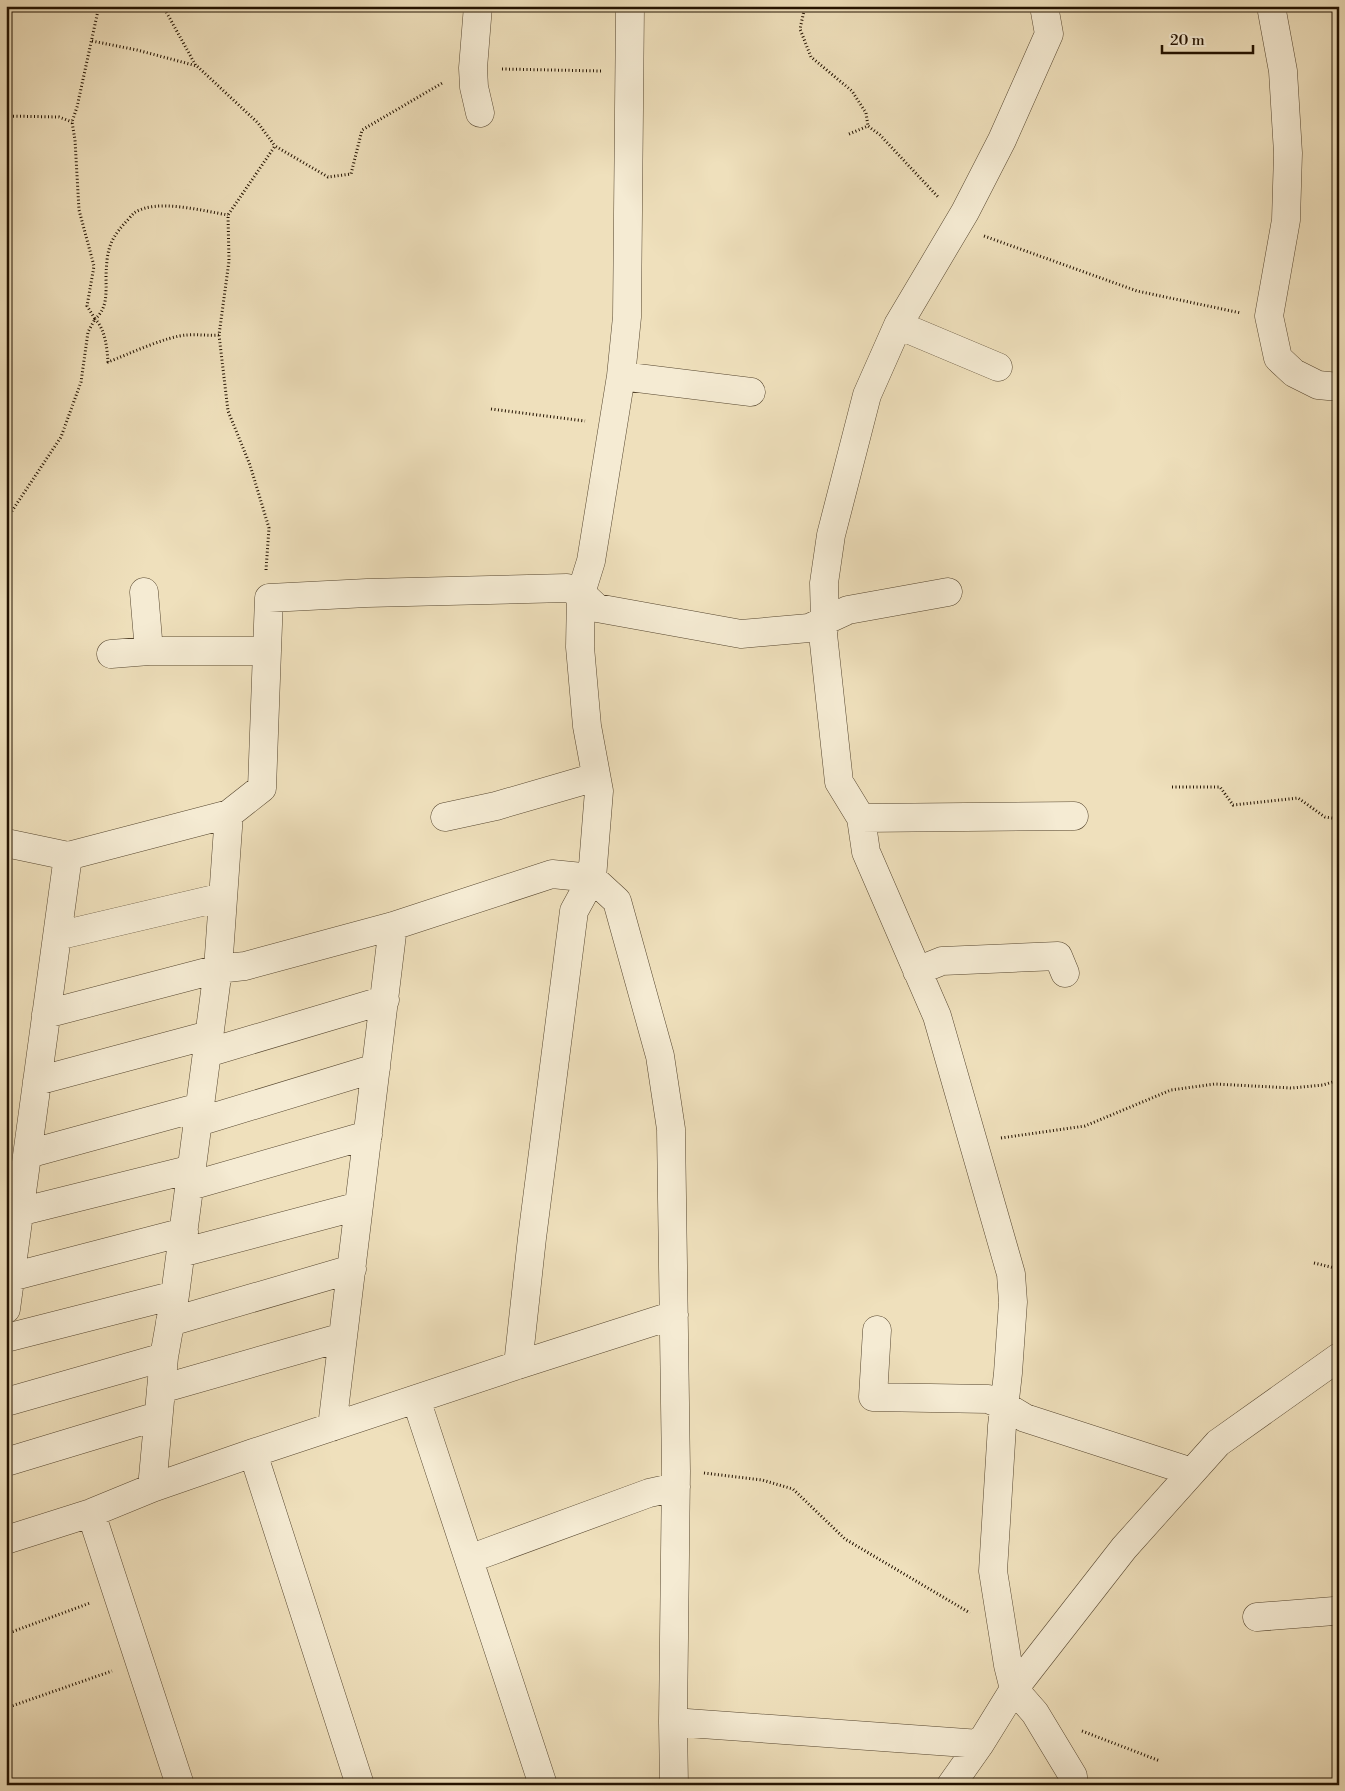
<svg xmlns="http://www.w3.org/2000/svg" width="1345" height="1791" font-family="'Libre Bodoni',serif">
	<style>
		.lines { fill: none; stroke-linecap: round; stroke-linejoin: round }
		.minor-casing { stroke: #56462f; stroke-width: 29 }
		.path { stroke: #231200; stroke-width: 3; stroke-dasharray: 1 2.5; stroke-linecap: butt }
		.minor { stroke: #f5ebd3; stroke-width: 28 }
	</style>
	<rect width="100%" height="100%" fill="#efe0bc"/>
	<filter id="stains"><feTurbulence type="fractalNoise" baseFrequency=".004" numOctaves="4"/><feColorMatrix values="0 0 0 0 .2 0 0 0 0 .09 0 0 0 0 .02 0 0 0 .5 -.17"/></filter>
	<radialGradient id="worn" r=".72"><stop offset=".6" stop-color="#630" stop-opacity="0"/><stop offset="1" stop-color="#630" stop-opacity=".3"/></radialGradient>
	<g class="lines">
		<defs>
			<path id="minor" d="M478,6l-5,62 1,19 6,26
				M1044,6l5,28 -47,106 -37,72 -67,113 -31,70 -36,140 -7,48 1,39 -2,12 16,148 22,36 5,34 71,164 74,258 2,28 -5,71 -6,53 -9,145 15,94 6,24 21,24 38,63v9
				M1271,6l12,65 5,82 -2,67 -17,96 9,42 16,15 24,12 21,2
				M898,325l100,42
				M621,376l130,16
				M144,592l5,59h118l-5,137 -33,26
				M267,651l2,-53 98,-5 200,-5 14,5 16,15 144,26 68,-6 39,-18 100,-18
				M111,654l38,-3
				M445,817l51,-11 100,-29
				M861,818l213,-2
				M6,843l62,13
				M57,936l166,-39
				M917,971l25,-10 116,-5 7,17
				M207,1053l178,-53
				M37,1081l172,-46
				M198,1122l178,-54
				M28,1154l172,-47
				M190,1186l178,-51
				M19,1212l173,-43
				M181,1253l178,-47
				M11,1277l173,-45
				M6,1309l62,-453 161,-42 -11,155 -172,45
				M170,1322l182,-53
				M877,1330l-4,67 115,2 17,7 20,12 167,54
				M6,1338l169,-43
				M518,1365l14,-127 42,-327 18,-33 7,-87 -12,-65 -7,-79 1,-54 10,-32 30,-185 6,-59 3,-311
				M161,1389l182,-52
				M416,1399l127,386
				M6,1402l158,-45
				M332,1427l61,-501
				M253,1453l107,332
				M6,1462l152,-46
				M152,1488l12,-131 11,-62 43,-326 27,-3 148,-40 159,-52 40,4 25,23 43,155 11,73 5,342 -3,251 1,63
				M91,1513l89,272
				M6,1540l85,-27 61,-25 101,-35 265,-88 156,-50
				M469,1559l180,-66 27,-6
				M1257,1617l77,-6 5,2
				M673,1722l307,22
				M951,1785l29,-41 34,-55 110,-141 94,-105 121,-86"/>
		</defs>
		<!-- minor casing -->
		<use href="#minor" class="minor-casing"/>
		<!-- path -->
		<path class="path" d="M163,6l33,60
			M805,6l-5,23 11,28 41,34 14,22 2,13
			M92,41l45,9 60,16 61,57 17,23
			M502,69l99,2
			M6,116l53,1 13,5
			M849,134l19,-8 12,9 59,63
			M984,236l153,55 104,22
			M219,335c-11,1 -21,-1 -32,0 -20,1 -58,19 -79,27 -1,-15 -3,-33 -13,-43 13,-11 11,-27 11,-43 1,-23 2,-34 18,-52 3,-3 7,-8 10,-11 22,-15 69,-2 94,2
			M491,409l94,12
			M6,520l55,-83 20,-55 7,-50 7,-13 -8,-13 7,-40 -15,-56 -4,-70 -3,-18 5,-15 22,-101
			M266,570l3,-42 -19,-63 -22,-54 -9,-76 10,-74 -1,-46 47,-69 53,31 23,-3 11,-44 82,-48
			M1172,787h48l13,18 65,-7 27,19 14,2
			M1001,1138l84,-12 86,-36 44,-6 77,4 31,-3 16,-5
			M1314,1263l25,6
			M704,1473l58,7 31,9 52,50 125,74
			M6,1634l84,-31
			M6,1708l106,-37
			M1082,1731l78,30"/>
		<!-- minor -->
		<use href="#minor" class="minor"/>
	</g>
	<!-- margin -->
	<rect width="1345" height="1791" fill="none" stroke="#efe0bc" stroke-width="25"/>
	<rect x="8" y="8" width="1330" height="1776" fill="none" stroke="#231200" stroke-width="2.5"/>
	<rect x="12" y="12" width="1320" height="1766" fill="none" stroke="#231200"/>
	<!-- scale -->
	<path d="M1162 45v8h91v-8" fill="none" stroke="#231200" stroke-width="2.5"/>
	<text x="1170" y="45" font-size="15" fill="#231200" stroke="#f5ebd3" stroke-width="4" paint-order="stroke">20 m</text>
	<rect width="100%" height="100%" filter="url(#stains)"/>
	<rect width="100%" height="100%" fill="url(#worn)"/>
</svg>
